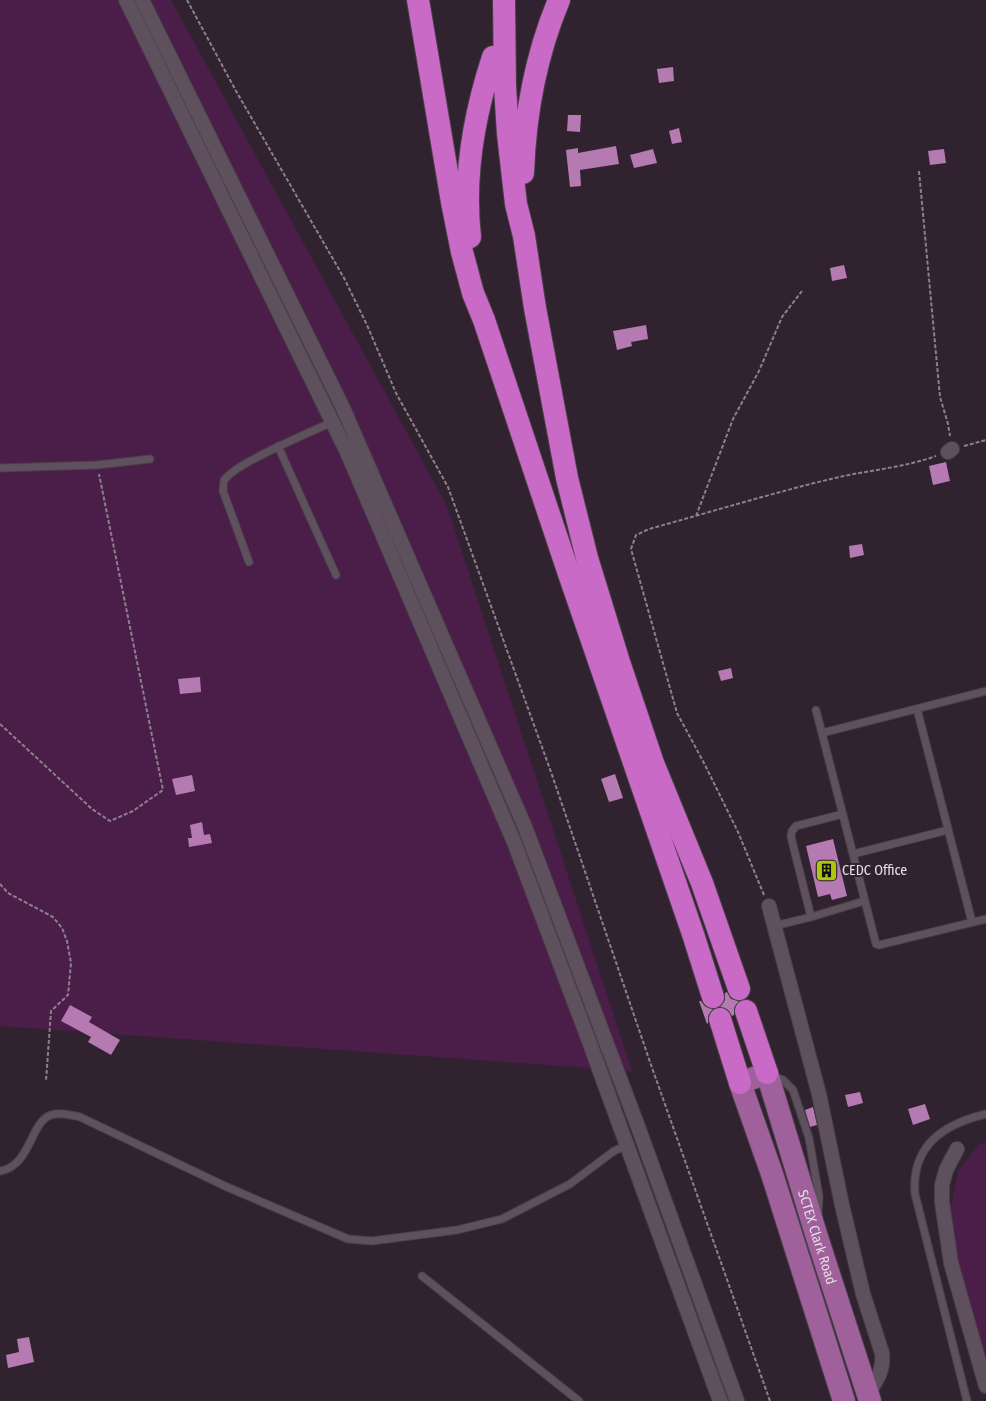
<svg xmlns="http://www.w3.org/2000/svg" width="986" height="1401" font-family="'Fira Sans Condensed',sans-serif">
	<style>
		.grass { fill: #4a1e49 }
		.building { fill: #b57ab2 }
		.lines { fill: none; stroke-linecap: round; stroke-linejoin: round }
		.lane-casing { stroke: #4a3f49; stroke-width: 9 }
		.street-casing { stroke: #4a3f49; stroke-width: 16 }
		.primary-casing { stroke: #4a3f49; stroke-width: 24 }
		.highway-casing { stroke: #4a3f49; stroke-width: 24 }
		.path { stroke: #8c818b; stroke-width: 2; stroke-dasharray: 4 2; stroke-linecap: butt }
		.lane { stroke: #5f505e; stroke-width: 7 }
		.street { stroke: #5f505e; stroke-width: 14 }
		.primary { stroke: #9f609c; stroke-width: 22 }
		.highway { stroke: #c96bc6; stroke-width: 22 }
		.labels { text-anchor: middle; stroke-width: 4; stroke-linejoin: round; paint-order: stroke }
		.poi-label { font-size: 14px; fill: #e7dfe7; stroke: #30232f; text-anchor: start }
		.street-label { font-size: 14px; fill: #e7dfe7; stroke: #30232f }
	</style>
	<rect width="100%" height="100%" fill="#30232f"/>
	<!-- grass -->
	<path class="grass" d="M0,0h171l276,506 185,565 -632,-45z
		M986,1142v212l-25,-63 -8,-45 -2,-41 7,-34 21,-27z"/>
	<!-- building -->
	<path class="building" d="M673,67l1,14 -15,2 -2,-14z
		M568,115h13l-1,17 -13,-1z
		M679,128l3,14 -10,2 -3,-13z
		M616,146l3,18 -39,6 1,16 -11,1 -4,-37 12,-2v5z
		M653,149l4,14 -23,5 -4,-13z
		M944,149l2,14 -16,2 -2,-14z
		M844,265l3,13 -15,3 -2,-13z
		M646,325l2,14 -17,3 1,4 -15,4 -4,-19z
		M946,462l4,19 -17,4 -4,-19z
		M862,544l2,11 -14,3 -1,-12z
		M731,668l2,10 -12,3 -3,-10z
		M200,677l1,15 -21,2 -2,-15z
		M615,774l8,24 -14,4 -8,-23z
		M192,775l3,16 -19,4 -4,-16z
		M202,822l2,13 6,-1 2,9 -23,4 -1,-9h4l-2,-13z
		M833,839l14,57 -15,4 -2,-6 -12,3 -12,-51z
		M727,992l4,7 8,2 -5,7v7l-2,1 -4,-6 -8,-3 5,-7v-7z
		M699,1001h2l4,5 8,3 -5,7v7l-1,1z
		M70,1005l22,12 -3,5 31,18 -9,15 -23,-13 3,-5 -30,-16z
		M860,1092l3,11 -15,4 -3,-12z
		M925,1104l5,15 -17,6 -5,-16z
		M813,1107l4,18 -7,2 -5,-17z
		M29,1337l5,25 -26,6 -2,-13 13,-3 -2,-13z"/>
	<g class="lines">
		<defs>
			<path id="lane" d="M278,446l58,129
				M0,468l97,-3 53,-6
				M249,562l-26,-71 1,-11c8,-9 17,-14 28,-20 26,-14 53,-26 81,-38
				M917,709l55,213
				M816,710l60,234 3,1 107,-26
				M822,733l164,-42
				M853,854l95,-24
				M811,917l-20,-80 1,-6 4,-5 47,-12
				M774,926l37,-9 53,-16
				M772,1076l11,4 10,10 16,48 10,58 -1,18
				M0,1171c31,-5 30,-49 51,-56 10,-3 19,0 29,2l147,70 121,52 24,2 85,-11 45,-11 68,-35 44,-33 13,-6
				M422,1276l157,125
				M967,1401l-52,-207c-4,-49 29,-70 71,-80"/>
			<path id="street" d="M126,0l221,452 167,390 75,199 131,360
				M142,0l201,408 182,419 112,297 100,277
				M948,452l4,-3
				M769,906l50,188 23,111 21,89 19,59c2,18 -5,26 -14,41
				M957,1149l-11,21 -4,15v17l9,61 35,123"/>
			<g id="primary">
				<path id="s1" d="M844,1401l-72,-227 -32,-91 27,-10 49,161 54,167"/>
			</g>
			<path id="highway" d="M418,0l34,202 10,50 11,41 11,27 84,251 125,363 20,63
				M504,0l1,86 3,48 8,70 8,32 11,72 32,170 20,80 32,104 34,101 49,120 37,106
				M523,173c2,-59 13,-118 36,-173
				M470,237c-7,-61 4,-122 23,-180
				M746,1011l21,62
				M720,1019l20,64"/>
		</defs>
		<!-- lane casing -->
		<use href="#lane" class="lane-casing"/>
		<!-- street casing -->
		<use href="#street" class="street-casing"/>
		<!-- primary casing -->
		<use href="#primary" class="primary-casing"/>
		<!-- highway casing -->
		<use href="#highway" class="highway-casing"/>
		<!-- path -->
		<path class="path" d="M187,0l49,91 108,187 23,47 29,68 52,94 103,285 99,290 120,339
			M919,171l21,226 8,27 2,12
			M964,446l22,-6
			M696,516l37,-97 26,-48 23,-54 20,-26
			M0,724l92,85 18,12 23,-10 30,-21 -64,-316
			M0,884l8,9 45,24 9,11 5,13 4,22 -3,32 -17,16 -5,70
			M764,895l-26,-63 -34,-69 -27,-50 -46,-164 5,-14 13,-6c62,-17 123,-36 186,-51 33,-8 68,-10 101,-22"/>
		<!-- lane -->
		<use href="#lane" class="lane"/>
		<!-- street -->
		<use href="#street" class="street"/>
		<!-- primary -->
		<use href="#primary" class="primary"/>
		<!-- highway -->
		<use href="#highway" class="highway"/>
	</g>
	<!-- icons -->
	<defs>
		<symbol id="building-square" viewBox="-11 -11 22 22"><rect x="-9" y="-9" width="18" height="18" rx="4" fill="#adc60d" stroke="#30232f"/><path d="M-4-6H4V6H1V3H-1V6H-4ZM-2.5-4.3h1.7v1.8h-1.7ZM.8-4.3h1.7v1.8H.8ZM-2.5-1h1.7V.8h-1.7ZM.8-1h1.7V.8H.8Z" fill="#111"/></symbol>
	</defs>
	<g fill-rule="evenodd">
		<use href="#building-square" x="814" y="858" width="25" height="25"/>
	</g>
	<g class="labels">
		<!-- poi labels -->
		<g class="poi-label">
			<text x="842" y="875">CEDC Office</text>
		</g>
		<!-- street labels -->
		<g class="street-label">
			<text dy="5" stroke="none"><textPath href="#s1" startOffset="535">SCTEX Clark Road</textPath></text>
		</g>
	</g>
</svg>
